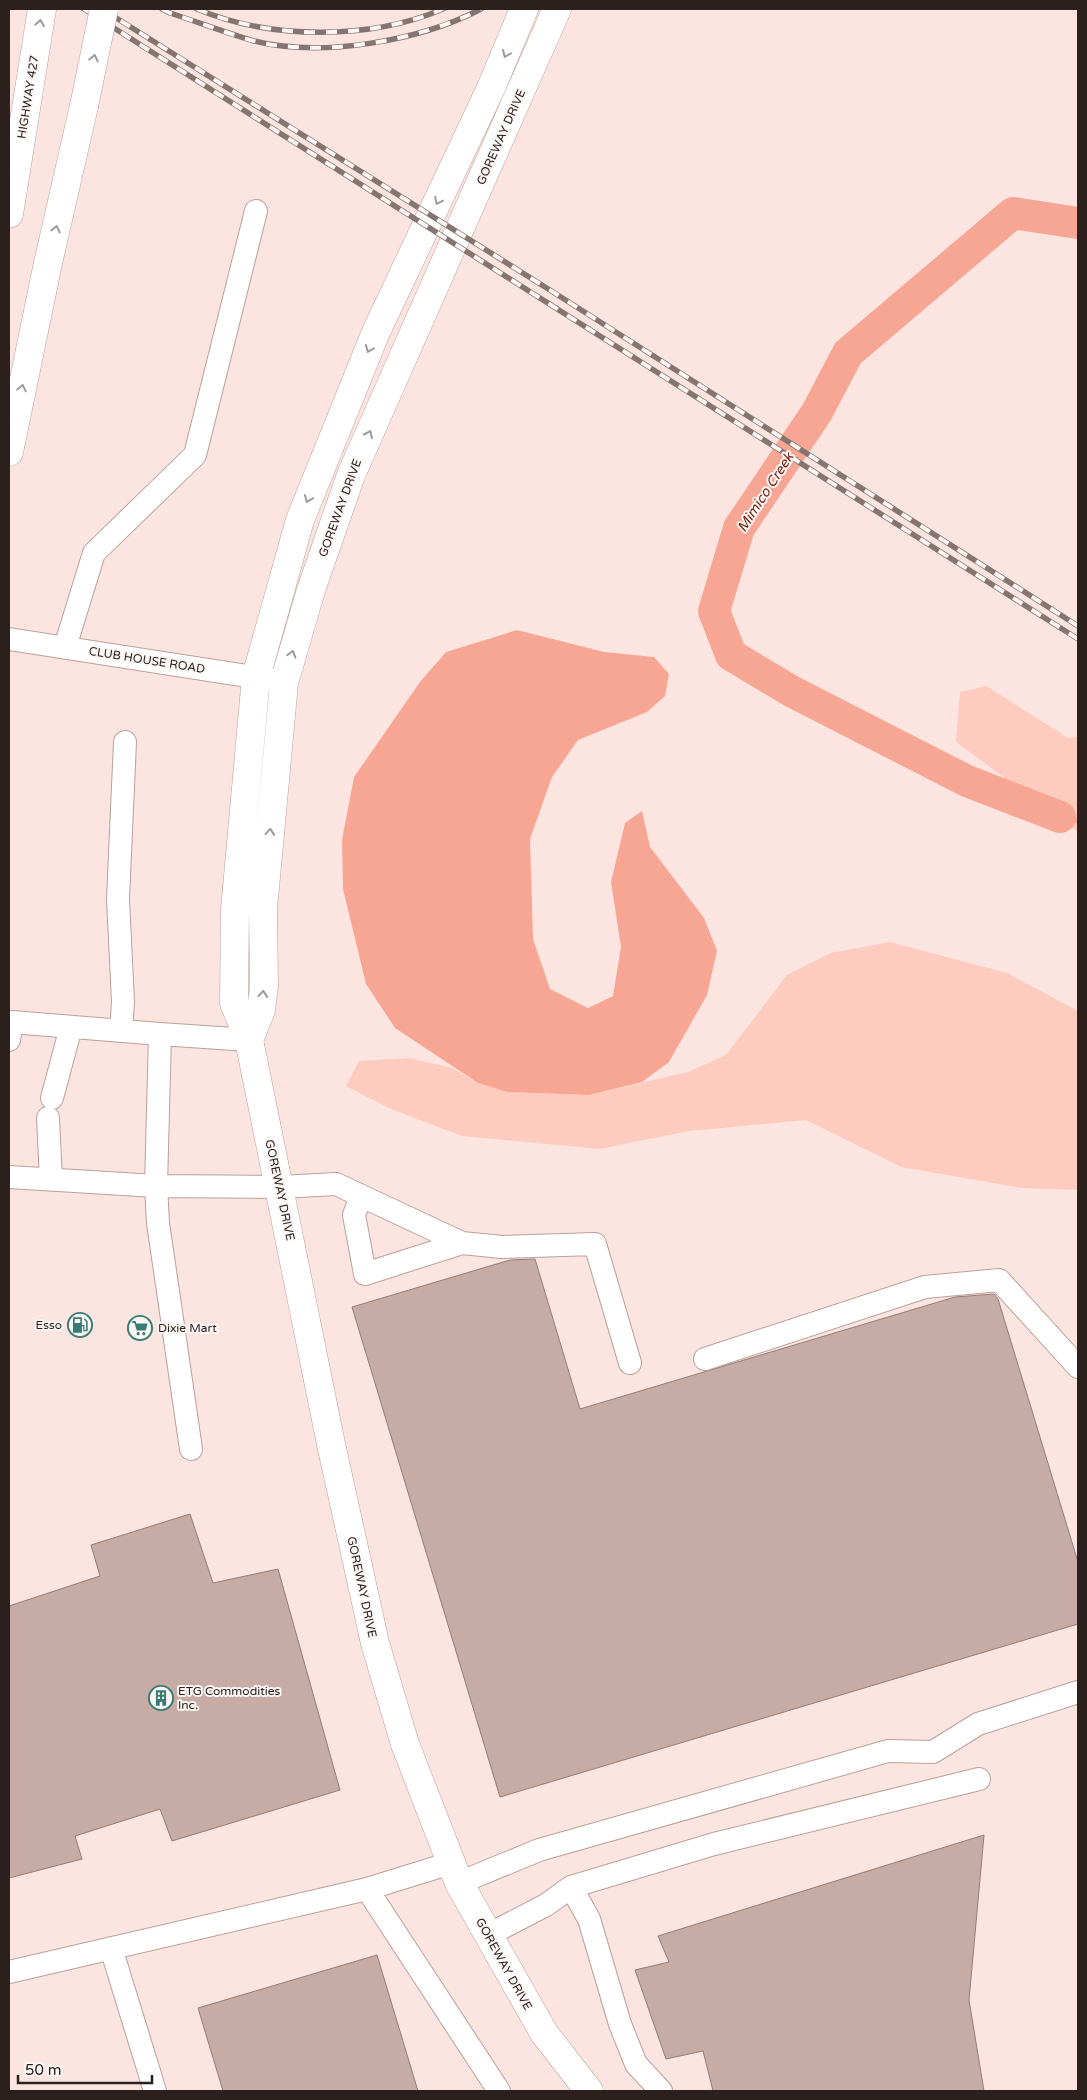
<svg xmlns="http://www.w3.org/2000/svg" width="1087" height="2100" font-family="'Varela Round',sans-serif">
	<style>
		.green { fill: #fecbbf }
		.water { fill: #f7a694 }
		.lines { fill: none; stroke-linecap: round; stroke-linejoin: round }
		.stream { stroke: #f7a694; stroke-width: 5.5 }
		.river { stroke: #f7a694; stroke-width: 32 }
		.building { fill: #c7aba5; stroke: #957b76 }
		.minor-casing { stroke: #baa099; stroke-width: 24 }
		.major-casing { stroke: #baa099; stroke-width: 29 }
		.highway-casing { stroke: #baa099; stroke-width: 29 }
		.minor { stroke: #fff; stroke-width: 22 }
		.major { stroke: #fff; stroke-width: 28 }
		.highway { stroke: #fff; stroke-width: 28 }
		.rail-casing { stroke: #857571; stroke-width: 5.5 }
		.rail { stroke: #fcf7f5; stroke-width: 4; stroke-dasharray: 11; stroke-linecap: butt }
		.highway-bridge-casing { stroke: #baa099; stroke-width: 29; stroke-linecap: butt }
		.highway-bridge { stroke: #fff; stroke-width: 28 }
		.oneway { stroke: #a09b9a }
		.labels { text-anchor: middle; stroke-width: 4; stroke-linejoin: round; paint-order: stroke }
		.street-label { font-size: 12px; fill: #2b201e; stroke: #fcf7f5 }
		.poi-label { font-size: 12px; fill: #2b201e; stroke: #fcf7f5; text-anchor: start }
		.water-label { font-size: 14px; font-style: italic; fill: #761906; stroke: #fcf7f5 }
	</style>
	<rect width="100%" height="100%" fill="#fce5e0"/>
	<!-- green -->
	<path class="green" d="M986,686l82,52 10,-1v95l-122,-90 4,-50z
		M890,942l117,31 71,38v179l-56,-2 -121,-21 -95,-47 -117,11 -89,18 -138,-13 -71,-27 -45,-23 13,-25 50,-3 43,10 26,15 29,9 82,3 99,-23 38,-17 61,-80 44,-22z"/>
	<!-- water -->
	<path class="water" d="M517,630l87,22 50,5 15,17 -4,22 -18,16 -69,28 -26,37 -22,62 3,100 17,50 38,19 25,-12 8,-49 -10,-65 14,-59 17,-12 8,36 54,71 13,33 -10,44 -38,67 -27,20 -53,13 -82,-3 -29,-9 -83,-55 -29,-44 -23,-95 -1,-49 12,-63 66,-95 26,-30z"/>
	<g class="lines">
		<!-- stream -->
		<path class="stream" d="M1060,817l18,4"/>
		<!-- river -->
		<path class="river" d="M1060,817l-93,-36 -176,-90 -60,-36 -17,-44 25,-83 78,-116 31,-59 165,-140 65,10"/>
	</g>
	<!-- building -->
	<path class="building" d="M535,1259l45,150 375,-112 39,-3 4,5 80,263v62l-578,173 -148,-490 158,-47z
		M190,1514l23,69 65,-14 62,221 -168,51 -12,-32 -85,27 7,23 -73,19v-272l91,-30 -9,-31z
		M984,1835l-15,165 15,91h-271l-10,-40 -37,8 -31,-89 34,-8 -11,-26z
		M377,1955l41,136h-195l-25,-83z"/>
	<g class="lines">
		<defs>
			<path id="minor" d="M9,639l264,41
				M65,647l29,-94 101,-98 61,-244
				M121,1031l2,-29 -5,-103 7,-157
				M9,1040l3,-18 148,12
				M249,1040l-89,-6 -4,152 124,1 56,-3 126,59 40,4 93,-3 35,119
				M52,1098l19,-71
				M48,1118l3,61
				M9,1177l147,9 2,37 33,226
				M361,1196l-7,19 11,59 97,-31
				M705,1359l220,-72 74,-7 79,87
				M451,1863l-84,26 132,202
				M459,1883l80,-33 349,-99 45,1 45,-28 100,-32
				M571,1887l18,32 31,105 16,40 25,27
				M488,1935l58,-30 25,-18 143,-43 265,-65
				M111,1948l44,143
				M9,1972l358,-83"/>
			<path id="major" d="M524,9l-33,79 -115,244 -76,188 -44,157 -21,233 -1,93 15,37 82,404 44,199 30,101 54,139 85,150 45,58
				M249,1040l12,-30 3,-23 -1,-78 21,-226 27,-93 40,-115 206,-466"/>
			<path id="highway" d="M9,214l33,-205
				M9,452l39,-189 36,-157"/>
		</defs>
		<!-- minor casing -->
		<use href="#minor" class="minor-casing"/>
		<!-- major casing -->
		<use href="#major" class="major-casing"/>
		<!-- highway casing -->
		<use href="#highway" class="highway-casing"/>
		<!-- minor -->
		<use href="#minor" class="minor"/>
		<!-- major -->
		<use href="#major" class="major"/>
		<!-- highway -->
		<use href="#highway" class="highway"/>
		<defs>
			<path id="rail" d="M84,9l994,630
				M102,9l451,283 525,334
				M162,9l8,4c28,9 56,20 84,28 67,17 166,0 227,-32
				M197,9c74,31 173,31 246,0"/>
		</defs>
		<!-- rail casing -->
		<use href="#rail" class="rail-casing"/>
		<!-- rail -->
		<use href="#rail" class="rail"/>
		<defs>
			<path id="highway-bridge" d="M84,106l20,-97"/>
		</defs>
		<!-- highway-bridge casing -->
		<use href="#highway-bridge" class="highway-bridge-casing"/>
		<!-- highway-bridge -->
		<use href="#highway-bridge" class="highway-bridge"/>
	</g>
	<!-- one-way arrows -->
	<defs><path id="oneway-chevron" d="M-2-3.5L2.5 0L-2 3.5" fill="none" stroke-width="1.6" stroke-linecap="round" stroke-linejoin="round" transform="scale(1.25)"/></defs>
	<g class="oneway">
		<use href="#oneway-chevron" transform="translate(40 23) rotate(-81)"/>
		<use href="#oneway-chevron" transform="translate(506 54) rotate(113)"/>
		<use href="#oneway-chevron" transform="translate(94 58) rotate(-78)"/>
		<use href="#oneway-chevron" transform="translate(438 201) rotate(115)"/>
		<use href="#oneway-chevron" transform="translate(56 229) rotate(-77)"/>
		<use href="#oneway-chevron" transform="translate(369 349) rotate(112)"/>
		<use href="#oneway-chevron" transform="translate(22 388) rotate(-78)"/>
		<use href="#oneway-chevron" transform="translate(369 434) rotate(-66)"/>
		<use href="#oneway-chevron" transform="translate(308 499) rotate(112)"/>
		<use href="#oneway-chevron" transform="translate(292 654) rotate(-74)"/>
		<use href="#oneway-chevron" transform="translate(270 832) rotate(-85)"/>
		<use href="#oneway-chevron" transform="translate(263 994) rotate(-85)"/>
	</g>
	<!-- icons -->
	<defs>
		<symbol id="fuel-ring" viewBox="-11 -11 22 22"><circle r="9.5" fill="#fcf7f5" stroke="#367c72" stroke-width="1.5"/><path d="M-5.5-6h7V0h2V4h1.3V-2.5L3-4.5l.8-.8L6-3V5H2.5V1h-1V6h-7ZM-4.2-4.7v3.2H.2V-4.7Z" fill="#367c72"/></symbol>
		<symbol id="supermarket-ring" viewBox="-11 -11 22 22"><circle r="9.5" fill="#fcf7f5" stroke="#367c72" stroke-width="1.5"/><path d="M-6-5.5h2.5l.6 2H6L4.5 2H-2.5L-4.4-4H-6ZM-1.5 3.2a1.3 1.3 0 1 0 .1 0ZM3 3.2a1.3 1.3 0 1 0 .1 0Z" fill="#367c72"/></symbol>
		<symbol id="building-ring" viewBox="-11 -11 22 22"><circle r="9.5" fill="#fcf7f5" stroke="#367c72" stroke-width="1.5"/><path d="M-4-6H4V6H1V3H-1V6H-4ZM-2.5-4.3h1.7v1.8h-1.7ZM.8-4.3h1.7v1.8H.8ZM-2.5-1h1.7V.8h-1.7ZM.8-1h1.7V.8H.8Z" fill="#367c72"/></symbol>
	</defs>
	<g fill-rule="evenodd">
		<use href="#fuel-ring" x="66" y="1311" width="28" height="28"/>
		<use href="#supermarket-ring" x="126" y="1314" width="28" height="28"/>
		<use href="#building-ring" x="147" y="1684" width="28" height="28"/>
	</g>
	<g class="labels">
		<!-- street labels -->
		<g class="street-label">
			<text transform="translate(28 97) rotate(-81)" y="4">HIGHWAY 427</text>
			<text transform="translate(501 137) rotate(-66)" y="4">GOREWAY DRIVE</text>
			<text transform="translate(340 508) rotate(-70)" y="4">GOREWAY DRIVE</text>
			<text transform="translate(147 660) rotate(9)" y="4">CLUB HOUSE ROAD</text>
			<text transform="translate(280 1190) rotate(78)" y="4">GOREWAY DRIVE</text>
			<text transform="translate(362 1587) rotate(78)" y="4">GOREWAY DRIVE</text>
			<text transform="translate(504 1964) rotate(61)" y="4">GOREWAY DRIVE</text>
		</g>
		<!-- poi labels -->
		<g class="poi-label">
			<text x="62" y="1329" text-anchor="end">Esso</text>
			<text x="158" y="1332">Dixie Mart</text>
			<text x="178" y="1695">ETG Commodities<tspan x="178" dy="14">Inc.</tspan></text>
		</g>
		<!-- water labels -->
		<g class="water-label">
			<text transform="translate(765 492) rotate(-57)" y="5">Mimico Creek</text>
		</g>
	</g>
	<!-- border -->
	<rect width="1087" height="2100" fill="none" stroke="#2b201e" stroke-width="20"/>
	<!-- scale -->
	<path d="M18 2075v8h134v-8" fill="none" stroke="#2b201e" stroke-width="2.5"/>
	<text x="25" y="2075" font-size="15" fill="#2b201e" stroke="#fcf7f5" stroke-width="4" paint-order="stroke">50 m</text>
</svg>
